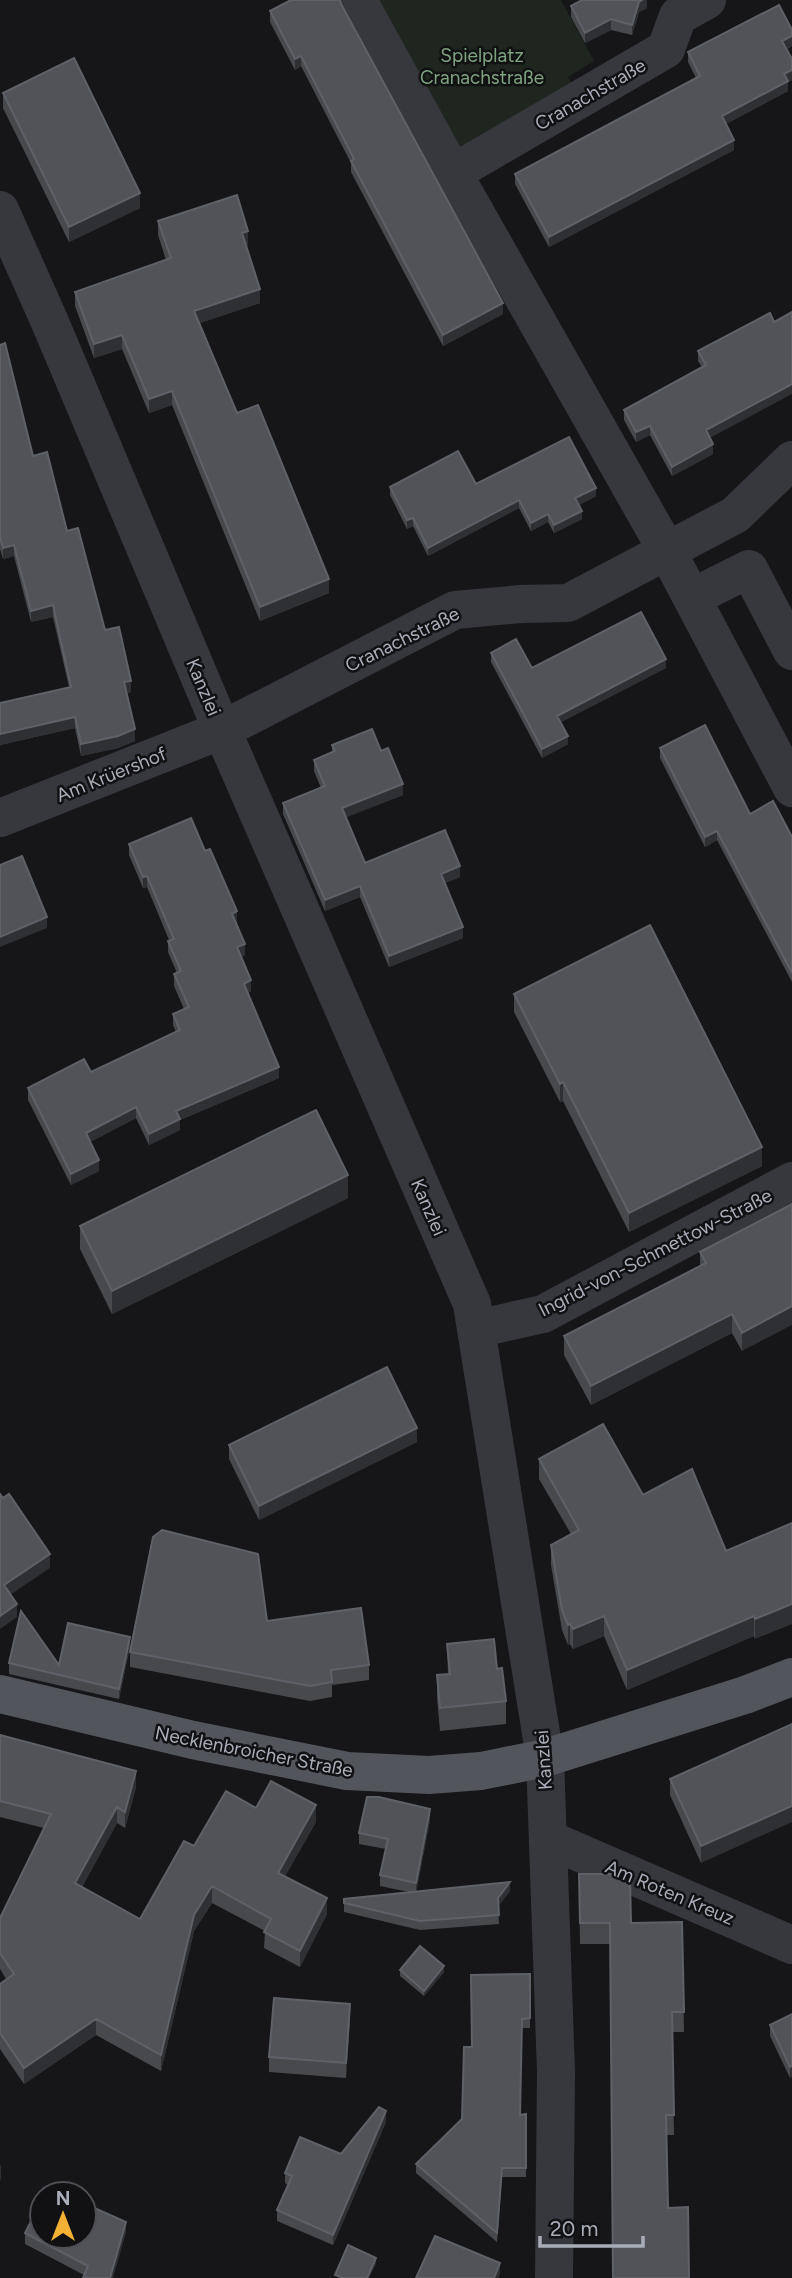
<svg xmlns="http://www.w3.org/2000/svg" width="792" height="2278" font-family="Figtree,sans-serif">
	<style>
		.green { fill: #1e261f }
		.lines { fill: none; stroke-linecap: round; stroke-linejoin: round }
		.minor { stroke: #37383d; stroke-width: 38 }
		.major { stroke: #53555c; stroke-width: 38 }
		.wall { fill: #47494d }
		.shaded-wall { fill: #2f3033 }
		.building { fill: #525359; stroke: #5f6168; stroke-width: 2 }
		.labels { text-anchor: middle; stroke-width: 5; stroke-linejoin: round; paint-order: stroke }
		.park-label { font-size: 19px; fill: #7fa381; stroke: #111113 }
		.street-label { font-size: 19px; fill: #a8adb8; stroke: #111113 }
	</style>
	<rect width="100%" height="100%" fill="#161618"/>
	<!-- green -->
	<path class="green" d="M371,0h190l33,61 -26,16 7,13 -114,74z"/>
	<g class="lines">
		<!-- minor -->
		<path class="minor" d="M707,0l-29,16 -12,33 -213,124 214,378 125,237
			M360,4l93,169
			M0,210l49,110 173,410 250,574 73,454 11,314 -2,206
			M693,597l56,-28 43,82
			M0,818l222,-88 233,-120 66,-6 47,-1 167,-88 57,-55
			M476,1329l67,-15 249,-133
			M548,1839l244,106"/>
		<!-- major -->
		<path class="major" d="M0,1694l193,46 154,31 82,4 52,-4 64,-13 200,-63 47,-18"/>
	</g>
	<!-- wall -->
	<path class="wall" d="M647,0v8l-8,4 -7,23 -21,-5 -26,13 -14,-26v-11z
		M341,4l162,310 -60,32 -92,-174v-9l-50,-97 -6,4 -25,-48v-11z
		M792,30v16l-5,3 5,10v21l-4,2v9l-62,33 8,26 -185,97 -34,-63v-10l181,-96 -8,-16v-10z
		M3,93l137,115 -71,34 -66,-134z
		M158,221l90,24 -2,1 14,57 -60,20 37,90 92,180 -69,28 -88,-216 -23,8 -27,-64 -28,9 -19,-52v-14l91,-32 -8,-25z
		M770,313l-60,125 3,16 -41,22 -22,-41 -14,7 -12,-22v-10l78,-43 -4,-6v-10z
		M0,345l33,111 34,75 38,99 26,62 -4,1 8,48 -17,7 -37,8 -6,-28 -75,17v-42l69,-16 -16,-70 -22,5 -17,-66 -11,3 -3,-10z
		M476,484l120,12 -17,9 3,14 -28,14 -6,-11 -17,9 -12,-23 -91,48 -15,-30 -6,3 -17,-34v-8z
		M491,653l41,15h134l-105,54 7,22 -26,14 -51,-96z
		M332,745l49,6 22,44 -57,22 19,46 95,14 -15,6 18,55 -74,29 -29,-70 -35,14 -42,-97v-11l38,-15 -7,-17v-11l18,-7z
		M660,748l90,66 42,23v145l-75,-142 -12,7 -45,-89z
		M129,844l108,79h-1l9,32 -4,2 10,34 -3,2 31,85 -99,42v10l-31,15 -13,-27 -46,24 9,29 -28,14 -43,-85v-12l63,-16 85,-40 -3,-7v-11l11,-5 -10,-23v-12l3,-1 -9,-21v-11l1,-1 -22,-53 -4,1 -14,-33z
		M514,994l248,172 -133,66 -66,-131 -3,1 -46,-90z
		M348,1198l-236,116 -32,-65v-23z
		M792,1204l-50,147 -10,-18 -141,72 -27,-50v-19l136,-70v-14z
		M417,1442l-158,78 -30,-61v-14z
		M539,1459l104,36 83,56 66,-28 -37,116 -1,-3 -127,54 -23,-54 -31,13 -3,-5 -2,1 -6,-15 -11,-65v-20l20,-11 -32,-55z
		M267,1621l102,44v15l-37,5v12l-22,4 -180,-34v-15z
		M447,1644l50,25 9,32v23l-66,7 -3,-33v-23l11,-1z
		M130,1647l-11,52 -110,-25v-11l50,2z
		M792,1724l-91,139 -31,-68v-16z
		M0,1735l136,52 -11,41 -8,-5 -35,64 58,32 54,-73 62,-38 60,14 -31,54 42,38 -27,53 -36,-19 1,-17 -53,-28 -18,28 -33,140 -65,-36 -72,49 -24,-35v-65l6,-5 -6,-10v-51l44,-90 -44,-11z
		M430,1820l-14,72 94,-1 -12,15 1,18 -79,6 -76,-18v-13l65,-7 -29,-6v-11l6,-26 -27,-5v-11z
		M579,1874l52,49 51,-1 2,110h-12l2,103h-7l1,73 -55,70 -3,-334h-30z
		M400,1970l44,2 -20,24 -24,-20z
		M530,1974v54h-8l-2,87 6,-1v63h-24l-5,65 -81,-69v-9l46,-45 10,-72z
		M792,2014l-2,64 -20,-42v-11z
		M350,2019l-4,59 -77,-6v-15z
		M386,2122l-53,123 -56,-24v-11l11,-25 -3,-2v-10l56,-19z
		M25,2233h101l-42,42 -59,-31z"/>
	<!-- shaded-wall -->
	<path class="shaded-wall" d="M642,0h5v8l-8,4 -7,23v-10l7,-23z
		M611,19v11l-26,13v-10z
		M792,36v10l-10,5v-10z
		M301,56v10l-6,4v-11z
		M792,70v10l-4,2v9l-66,35v-10z
		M734,140v10l-185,97v-10z
		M140,193v15l-71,34v-15z
		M248,231v14l-6,2v-14z
		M260,289v14l-66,22v-14z
		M503,303v11l-60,32v-11z
		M122,335v14l-28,9v-14z
		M792,384v10l-86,46v-10z
		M172,391v14l-23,8v-14z
		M650,426v9l-14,7v-10z
		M713,444v10l-41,22v-9z
		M596,488v8l-21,11v-9z
		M519,500v8l-91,48v-8z
		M582,511v8l-28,14v-8z
		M548,514v8l-17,9v-8z
		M413,518v8l-6,3v-9z
		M14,545v11l-11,3v-11z
		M329,579v14l-69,28v-14z
		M53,605v12l-22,5v-11z
		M666,659v9l-109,56v-8z
		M131,681v11l-7,2v-12z
		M75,717v11l-75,17v-11z
		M135,729v12l-17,7 -37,8v-12z
		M568,736v8l-26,14v-9z
		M403,784v11l-61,24v-11z
		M717,831v9l-12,7v-10z
		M460,866v11l-19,7v-10z
		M147,876v11l-4,1v-11z
		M360,886v11l-35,14v-11z
		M237,911v12l-5,2v-11z
		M47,917v11l-47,19v-10z
		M463,927v11l-74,29v-11z
		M245,944v11l-8,3v-11z
		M251,980v11l-7,4v-11z
		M279,1067v11l-99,42v10l-31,15v-11l27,-23z
		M563,1082v19l-3,1v-18z
		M136,1107v11l-50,26v-11z
		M762,1147v19l-133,66v-19z
		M99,1160v11l-28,14v-11z
		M348,1175v23l-236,116v-23z
		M792,1306v19l-50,26v-18z
		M732,1314v19l-141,72v-19z
		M417,1428v14l-158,78v-14z
		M50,1554v14l-46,31v-14z
		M17,1604v13l-17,12v-13z
		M792,1604v20l-37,15v-20z
		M604,1616v20l-31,13v-20z
		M754,1616v20l-127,54v-20z
		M570,1624v20l-2,1v-20z
		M130,1637v10l-11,52v-10z
		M136,1771v16l-11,41v-16z
		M316,1805v17l-38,67v-16z
		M792,1806v16l-91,41v-17z
		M117,1807v16l-42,76v-16z
		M430,1809v11l-14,74v-11z
		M510,1882v9l-12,16v-9z
		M212,1886v17l-18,28 -33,140v-16l33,-140z
		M327,1898v16l-27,53v-16z
		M444,1966v6l-20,24v-5z
		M350,2004v15l-4,59v-15z
		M96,2019v16l-72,49v-16z
		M792,2066v11l-2,1v-11z
		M386,2111v11l-53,123v-10z
		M1,2165v14l-1,1v-14z
		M502,2168v9l-5,65v-9z
		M126,2222v11l-13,45h-3z
		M376,2258v6l-7,14h-2z
		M500,2263v11l-2,4h-4z"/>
	<!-- building -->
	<path class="building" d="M291,0h49l1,4 162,299 -60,32 -92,-174 3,-2 -53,-103 -6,3 -25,-48z
		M582,0h60l-3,2 -7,23 -21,-6 -26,14 -14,-27z
		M779,5l13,25v6l-10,5 10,18v11l-8,4 4,7 -66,35 12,24 -185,97 -34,-63 185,-98 -12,-24z
		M74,58l66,135 -71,34 -66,-134z
		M237,195l11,36 -6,2 18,56 -66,22 43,102 21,-8 71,174 -69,28 -88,-216 -23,8 -27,-64 -28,9 -19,-52 96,-34 -13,-37z
		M792,312v72l-86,46 7,14 -41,23 -22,-41 -14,6 -12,-22 82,-45 -8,-14 72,-38 4,9z
		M5,343l28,113 14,-4 20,79 11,-3 27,102 14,-3 12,54 -7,1 11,47 -17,7 -37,8 -6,-27 -75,17v-31l71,-16 -18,-82 -22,6 -17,-66 -11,3 -3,-11v-192z
		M569,437l27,51 -21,10 7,13 -28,14 -6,-11 -17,9 -12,-23 -91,48 -15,-30 -6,2 -17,-33 68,-36 18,33z
		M641,612l25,47 -109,57 11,20 -26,13 -51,-96 25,-14 16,29z
		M705,725l45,89 23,-13 19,36v136l-75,-142 -12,6 -45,-89z
		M372,729l9,22 7,-3 15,36 -61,24 23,55 80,-33 15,36 -19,8 22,53 -74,29 -29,-70 -35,14 -42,-97 42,-17 -11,-26 21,-9 -3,-6z
		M191,818l14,33 5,-2 27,62 -5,3 13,30 -8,3 14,33 -7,4 35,83 -103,44 4,8 -31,15 -13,-27 -50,26 13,27 -28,14 -43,-86 56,-29 7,13 89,-42 -7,-16 16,-7 -15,-33 7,-3 -13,-30 6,-2 -27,-63 -4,1 -14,-33z
		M22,856l25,61 -47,20v-72z
		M650,925l112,222 -133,66 -66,-131 -3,2 -46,-90z
		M316,1110l32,65 -236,116 -32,-65z
		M792,1204v102l-50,27 -10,-19 -141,72 -27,-50 142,-73 -6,-11z
		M387,1367l30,61 -158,78 -30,-61z
		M603,1424l40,71 49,-26 34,82 66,-28v81l-37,15 -1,-3 -127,54 -23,-54 -31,13 -3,-5 -2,1 -6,-15 -11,-65 28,-15 -40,-71z
		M0,1494l3,4 6,-4 41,60 -46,31 13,19 -17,12z
		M162,1530l96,24 9,67 94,-13 8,57 -38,5 1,12 -22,4 -180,-34 23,-115z
		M21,1611l38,54 9,-42 62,14 -11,52 -110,-26z
		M494,1639l3,30 5,-1 4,33 -66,7 -3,-33 13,-1 -3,-30z
		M792,1724v82l-91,40 -31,-67z
		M0,1735l136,36 -11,41 -8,-5 -42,76 65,36 44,-78 10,5 32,-55 30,17 15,-27 45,24 -38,68 49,25 -27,53 -36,-19 7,-13 -59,-33 -18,29 -33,140 -65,-36 -72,49 -24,-35v-49l14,-10 -14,-21v-35l51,-104 -51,-13z
		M367,1797h12l51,12 -14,74 -36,-8 8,-36 -29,-6z
		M579,1874h41l10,4 1,45 51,-1 2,90h-12l2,103h-8l2,93 20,-1 1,71h-76l-3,-355h-30z
		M510,1882l-12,16 1,17 -79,6 -76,-18v-4z
		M420,1946l24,20 -20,25 -24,-21z
		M530,1974v44l-8,1 -2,96 6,-1v54h-24l-5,65 -81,-69 46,-45 2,-72h8l-1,-72z
		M274,1998l76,6 -4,59 -77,-6z
		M792,2014v52l-2,1 -20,-42z
		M379,2107l7,4 -53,124 -56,-25 15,-34 -7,-3 15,-36 41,17z
		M42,2200v36h42v-20l6,-10 36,16 -16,56h-27l5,-12 -63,-33z
		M435,2236l65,27 -6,15h-78z
		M348,2245l28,13 -9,20h-24l-8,-3z"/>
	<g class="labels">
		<!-- park labels -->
		<g class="park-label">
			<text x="482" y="62">Spielplatz<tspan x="482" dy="22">Cranachstraße</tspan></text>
		</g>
		<!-- street labels -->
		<g class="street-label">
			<text transform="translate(590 94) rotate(-30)" y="7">Cranachstraße</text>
			<text transform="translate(402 639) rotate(-26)" y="7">Cranachstraße</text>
			<text transform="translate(204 687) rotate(67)" y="7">Kanzlei</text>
			<text transform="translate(111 774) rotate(-22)" y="7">Am Krüershof</text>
			<text transform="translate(429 1207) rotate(66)" y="7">Kanzlei</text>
			<text transform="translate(655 1252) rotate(-27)" y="7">Ingrid-von-Schmettow-Straße</text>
			<text transform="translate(254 1751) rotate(11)" y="7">Necklenbroicher Straße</text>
			<text transform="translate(543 1760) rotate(-94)" y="7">Kanzlei</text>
			<text transform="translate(670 1892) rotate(23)" y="7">Am Roten Kreuz</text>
		</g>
	</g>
	<!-- north arrow -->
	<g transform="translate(63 2215)"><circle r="33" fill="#111113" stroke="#4d4f55" stroke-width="2"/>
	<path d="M0-5L12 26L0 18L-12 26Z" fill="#f2b134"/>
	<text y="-10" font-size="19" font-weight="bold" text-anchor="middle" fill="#a8adb8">N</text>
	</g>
	<!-- scale -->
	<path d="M540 2236v10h103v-10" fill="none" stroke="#a8adb8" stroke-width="3.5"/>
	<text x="550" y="2236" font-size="21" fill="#a8adb8" stroke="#111113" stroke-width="5" paint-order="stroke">20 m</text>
</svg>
